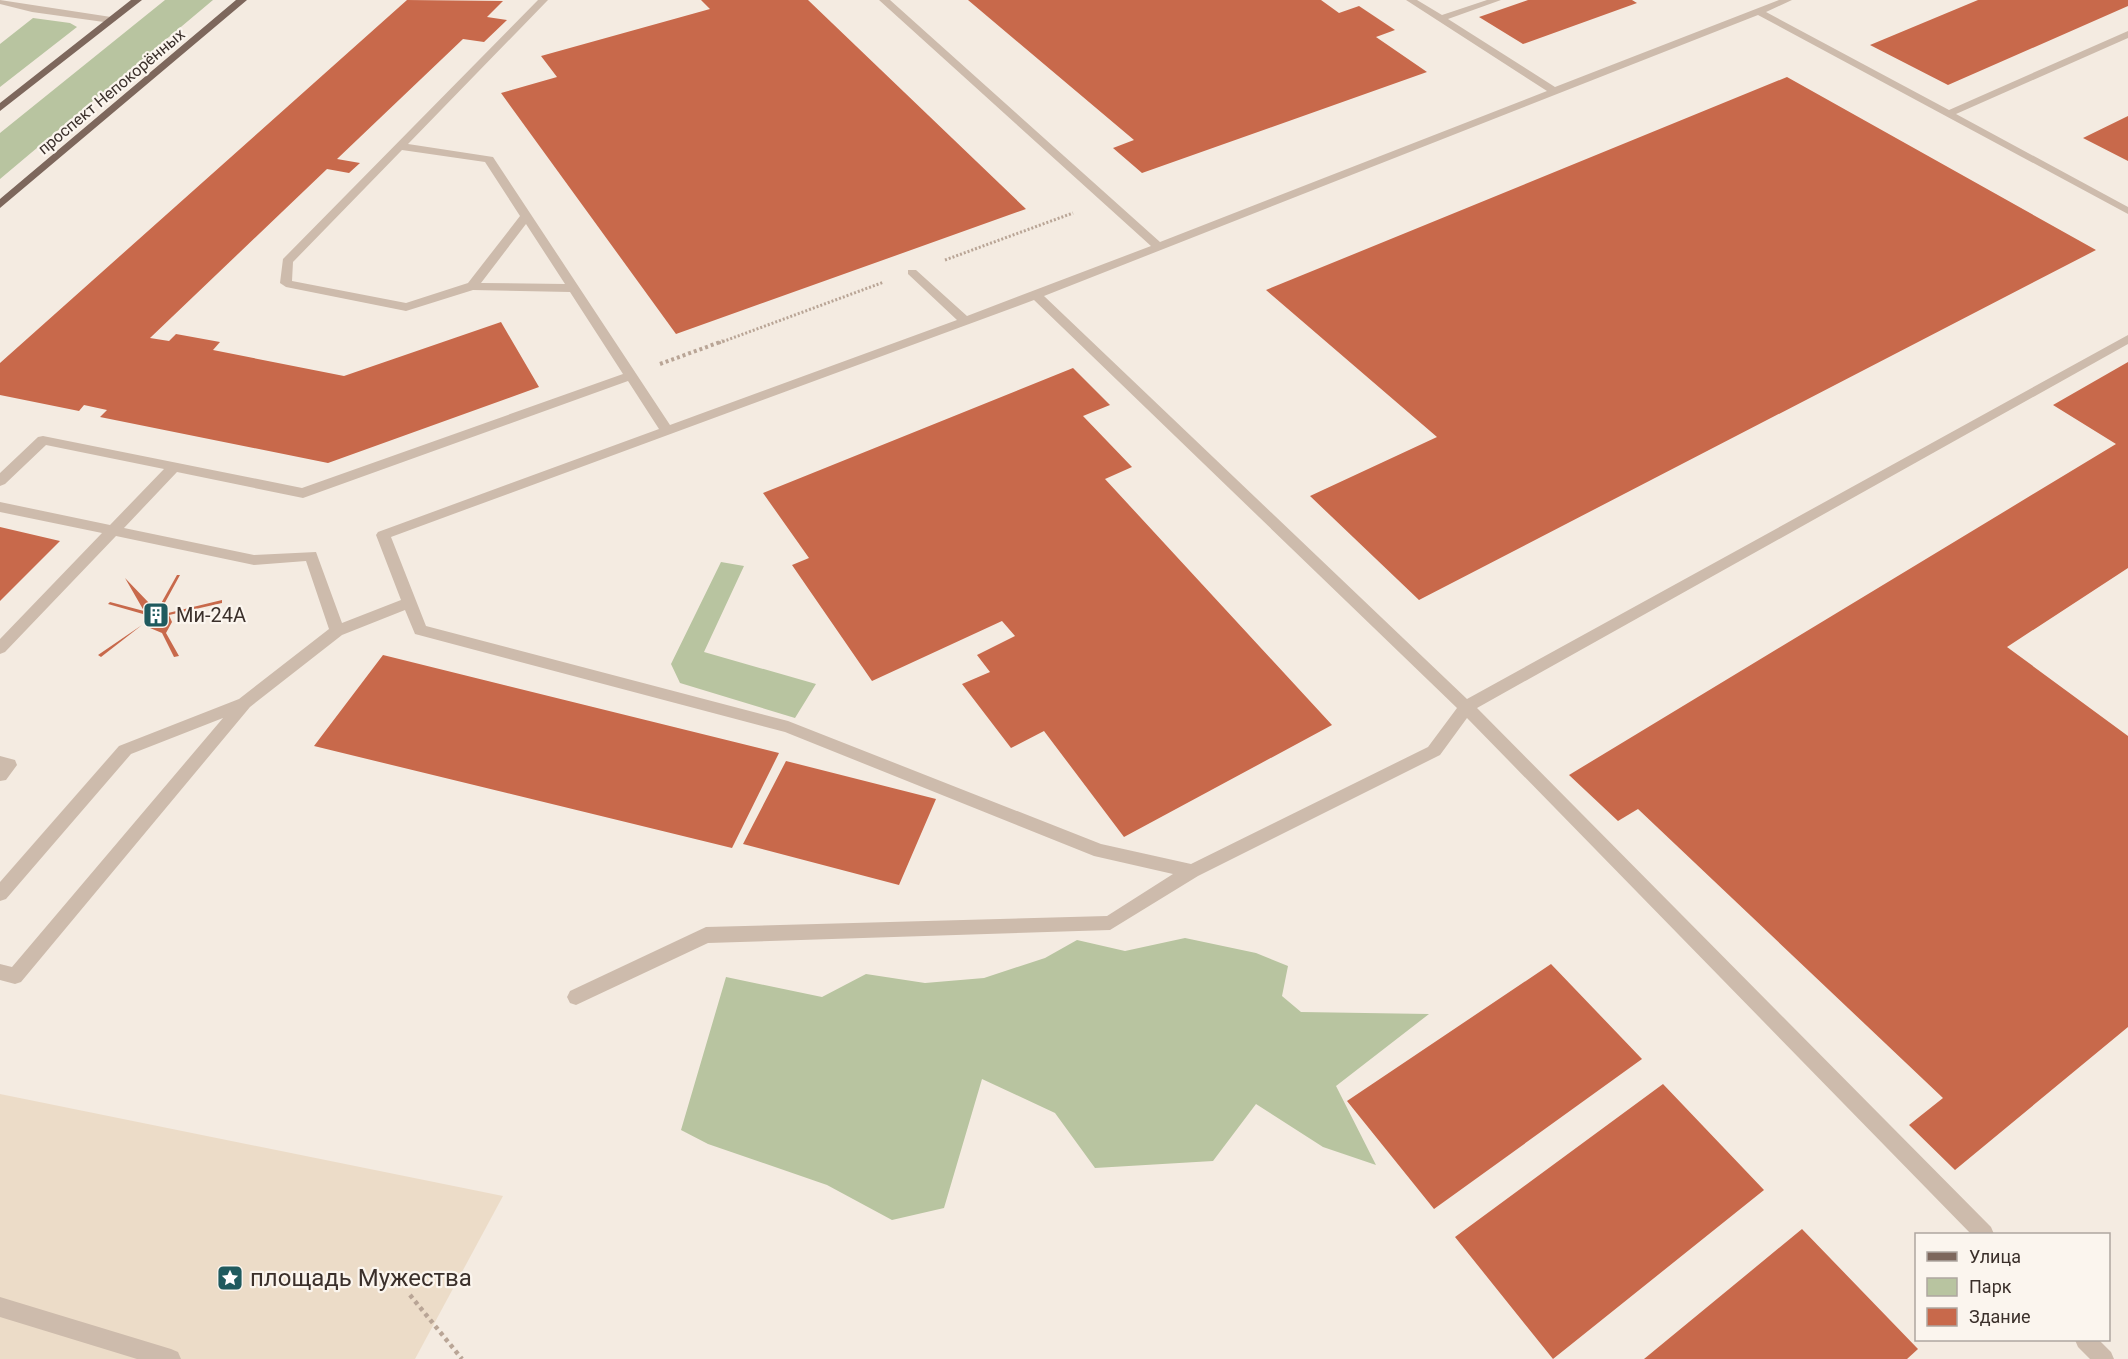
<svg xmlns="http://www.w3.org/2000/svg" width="2128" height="1359" font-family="Roboto,sans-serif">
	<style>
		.green { fill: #b8c4a0 }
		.plaza { fill: #ecdcc8 }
		.building { fill: #c8694b }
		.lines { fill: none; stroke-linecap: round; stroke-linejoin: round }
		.path-far2 { stroke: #b9a596; stroke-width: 3; stroke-dasharray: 2 2; stroke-linecap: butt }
		.path-far1 { stroke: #b9a596; stroke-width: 4; stroke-dasharray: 3 3; stroke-linecap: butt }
		.path { stroke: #b9a596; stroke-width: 4.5; stroke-dasharray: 4 4; stroke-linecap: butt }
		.service { fill: #cdbbac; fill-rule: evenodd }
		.primary { fill: #7d675c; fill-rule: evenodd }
		.labels { text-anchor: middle; stroke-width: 4.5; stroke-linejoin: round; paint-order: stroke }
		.far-street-label { font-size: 16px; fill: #3b302b; stroke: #fbf5ee }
		.poi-label { font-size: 20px; fill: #3b302b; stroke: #fbf5ee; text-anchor: start }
		.near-poi-label { font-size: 24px; fill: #3b302b; stroke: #fbf5ee; text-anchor: start }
	</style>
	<rect width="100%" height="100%" fill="#f4ebe1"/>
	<!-- green -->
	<path class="green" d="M165,0h48l-213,179v-46z
		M33,18l37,5 7,4 -77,60v-43z
		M721,562l23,4 -40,86 112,32 -21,34 -115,-35 -9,-19z
		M1185,938l71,15 32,13 -6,30 19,16 128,2 -93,72 40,79 -53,-18 -67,-43 -43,57 -118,7 -40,-55 -73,-34 -38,129 -52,12 -65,-35 -119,-41 -27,-14 45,-153 96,20 44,-23 59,9 59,-5 61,-20 32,-18 48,11z"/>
	<!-- plaza -->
	<path class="plaza" d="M0,1094l503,102 -88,163h-415z"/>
	<!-- building -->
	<path class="building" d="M407,0l96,1 -16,16 20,3 -23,22 -21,-3 -126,120 23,4 -11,10 -22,-4 -177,169 19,3 7,-7 44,8 -7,8 131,26 157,-54 38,65 -211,76 -228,-46 7,-7 -23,-5 -5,6 -79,-16v-32z
		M701,0h107l218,209 -350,125 -175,-241 56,-16 -16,-21 169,-47z
		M968,0h353l18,13 20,-7 36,24 -19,7 51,35 -285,101 -29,-25 21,-8z
		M1528,0h104l5,3 -114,41 -44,-27z
		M1978,0h150v6l-180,79 -78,-40z
		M1787,77l309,173 -677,350 -109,-104 127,-59 -171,-147z
		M2128,116v45l-45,-23z
		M2128,362v206l-121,79 121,89v291l-173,143 -46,-45 34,-27 -305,-289 -20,12 -49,-46 547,-331 -63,-39z
		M1073,368l37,37 -27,11 49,51 -27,12 227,246 -208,112 -80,-106 -33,17 -49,-64 28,-12 -13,-17 38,-19 -13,-15 -130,60 -80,-116 17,-7 -46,-65z
		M0,527l60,14 -60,60z
		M177,575h3l-18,33 6,5 54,-13v3l-53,12 3,7 -6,11 13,23 -5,1 -12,-24 -12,-5 -7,-14 -35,-10 2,-2 34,9 -19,-33 25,26 9,3z
		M142,625l-41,32 -3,-2z
		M383,655l396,98 -47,95 -418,-102z
		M786,761l150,38 -37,86 -156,-41z
		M1551,964l91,95 -208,150 -87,-108z
		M1663,1084l101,106 -211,169 -98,-122z
		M1802,1229l116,120 -11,10h-263z"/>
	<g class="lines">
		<!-- path-far2 -->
		<path class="path-far2" d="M945,260l128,-47
			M719,343l165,-61"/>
		<!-- path-far1 -->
		<path class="path-far1" d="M660,364l63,-23"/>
		<!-- path -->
		<path class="path" d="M410,1295l52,64"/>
		<!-- service -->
		<path class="service" d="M0,0l111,17 5,3 -5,3 -79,-11 -32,-8z
			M538,0h10l-140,144 85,13 177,268 287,-105 -49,-46v-4h8l51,46 184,-70 -272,-246h11l270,242 387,-151 -141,-91h11l25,15 45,-15h14l-53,19 107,68 224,-87h13l-26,12 183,98 179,-79v7l-172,76 172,93v7l-370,-199 -714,281 423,403 661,-364v9l-651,364 514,519 3,7h-23l-504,-516 -27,37 -242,121 -88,54 -402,13 -132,62 -6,-2 -3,-6 3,-6 136,-64 401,-11 66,-42 -79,-18 -309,-124 -370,-98 -10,-24 -63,25 -92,72 -229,275 -6,2 -15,-4v-16l12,3 211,-249 -92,36 -125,145 -6,2v-19l119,-136 120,-47 90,-70 -23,-68 -52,4 -138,-29 -111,116 -5,2v-15l102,-106 -102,-21v-10l110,23 54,-56 -118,-24 -41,39 -5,2v-13l38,-36 5,-1 259,52 321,-114 -53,-82 -97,-2 -67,21 -120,-24 -6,-4 3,-24zM402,150l83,12 35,54 -52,67 -62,20 -114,-22 1,-19zM526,224l39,60 -84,-1zM1034,300l423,408 -29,39 -237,117 -90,-20 -313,-123 -362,-95 -35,-89zM628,381l31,48 -281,103 -2,3 25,65 -59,23 -26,-71 -62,3 -130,-27 53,-56 126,26z
			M0,756l15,4 2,5 -11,15 -6,1z
			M0,1297l171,52 7,3 3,7h-44l-137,-42z
			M2075,1340h24l12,12 3,7h-24l-12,-12z"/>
		<!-- primary -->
		<path class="primary" d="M131,0h11l-142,111v-8z
			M236,0h11l-247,208v-9z"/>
	</g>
	<!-- icons -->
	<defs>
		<symbol id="building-square" viewBox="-11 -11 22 22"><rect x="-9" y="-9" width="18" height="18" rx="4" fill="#1f5a5e" stroke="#fbf5ee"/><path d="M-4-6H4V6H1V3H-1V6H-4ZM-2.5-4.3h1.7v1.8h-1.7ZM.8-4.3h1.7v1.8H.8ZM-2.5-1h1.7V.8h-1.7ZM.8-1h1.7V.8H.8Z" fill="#fff"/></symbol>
		<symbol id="sight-square" viewBox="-11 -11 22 22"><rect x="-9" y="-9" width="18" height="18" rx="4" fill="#1f5a5e" stroke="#fbf5ee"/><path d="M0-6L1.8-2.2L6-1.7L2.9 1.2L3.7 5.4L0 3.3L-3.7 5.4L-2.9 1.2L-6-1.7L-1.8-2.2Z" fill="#fff"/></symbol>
	</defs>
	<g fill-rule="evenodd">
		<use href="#building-square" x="141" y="600" width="30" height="30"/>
		<use href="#sight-square" x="215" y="1263" width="30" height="30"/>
	</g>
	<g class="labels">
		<!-- far-street labels -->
		<g class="far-street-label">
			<text transform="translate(111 91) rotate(-40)" y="6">проспект Непокорённых</text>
		</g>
		<!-- poi labels -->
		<g class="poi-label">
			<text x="176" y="622">Ми-24А</text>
		</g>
		<!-- near-poi labels -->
		<g class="near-poi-label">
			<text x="250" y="1286">площадь Мужества</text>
		</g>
	</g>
	<!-- legend -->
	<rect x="1915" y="1233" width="195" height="108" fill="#fbf5ee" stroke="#aea6a0" stroke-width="1.5"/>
	<rect x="1927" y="1252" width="30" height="9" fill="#7d675c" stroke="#aea6a0" stroke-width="1.5"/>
	<text x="1969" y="1263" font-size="18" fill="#3b302b">Улица</text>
	<rect x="1927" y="1278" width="30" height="18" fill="#b8c4a0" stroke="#aea6a0" stroke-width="1.5"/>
	<text x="1969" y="1293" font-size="18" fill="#3b302b">Парк</text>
	<rect x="1927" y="1308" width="30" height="18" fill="#c8694b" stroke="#aea6a0" stroke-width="1.5"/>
	<text x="1969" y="1323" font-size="18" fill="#3b302b">Здание</text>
</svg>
